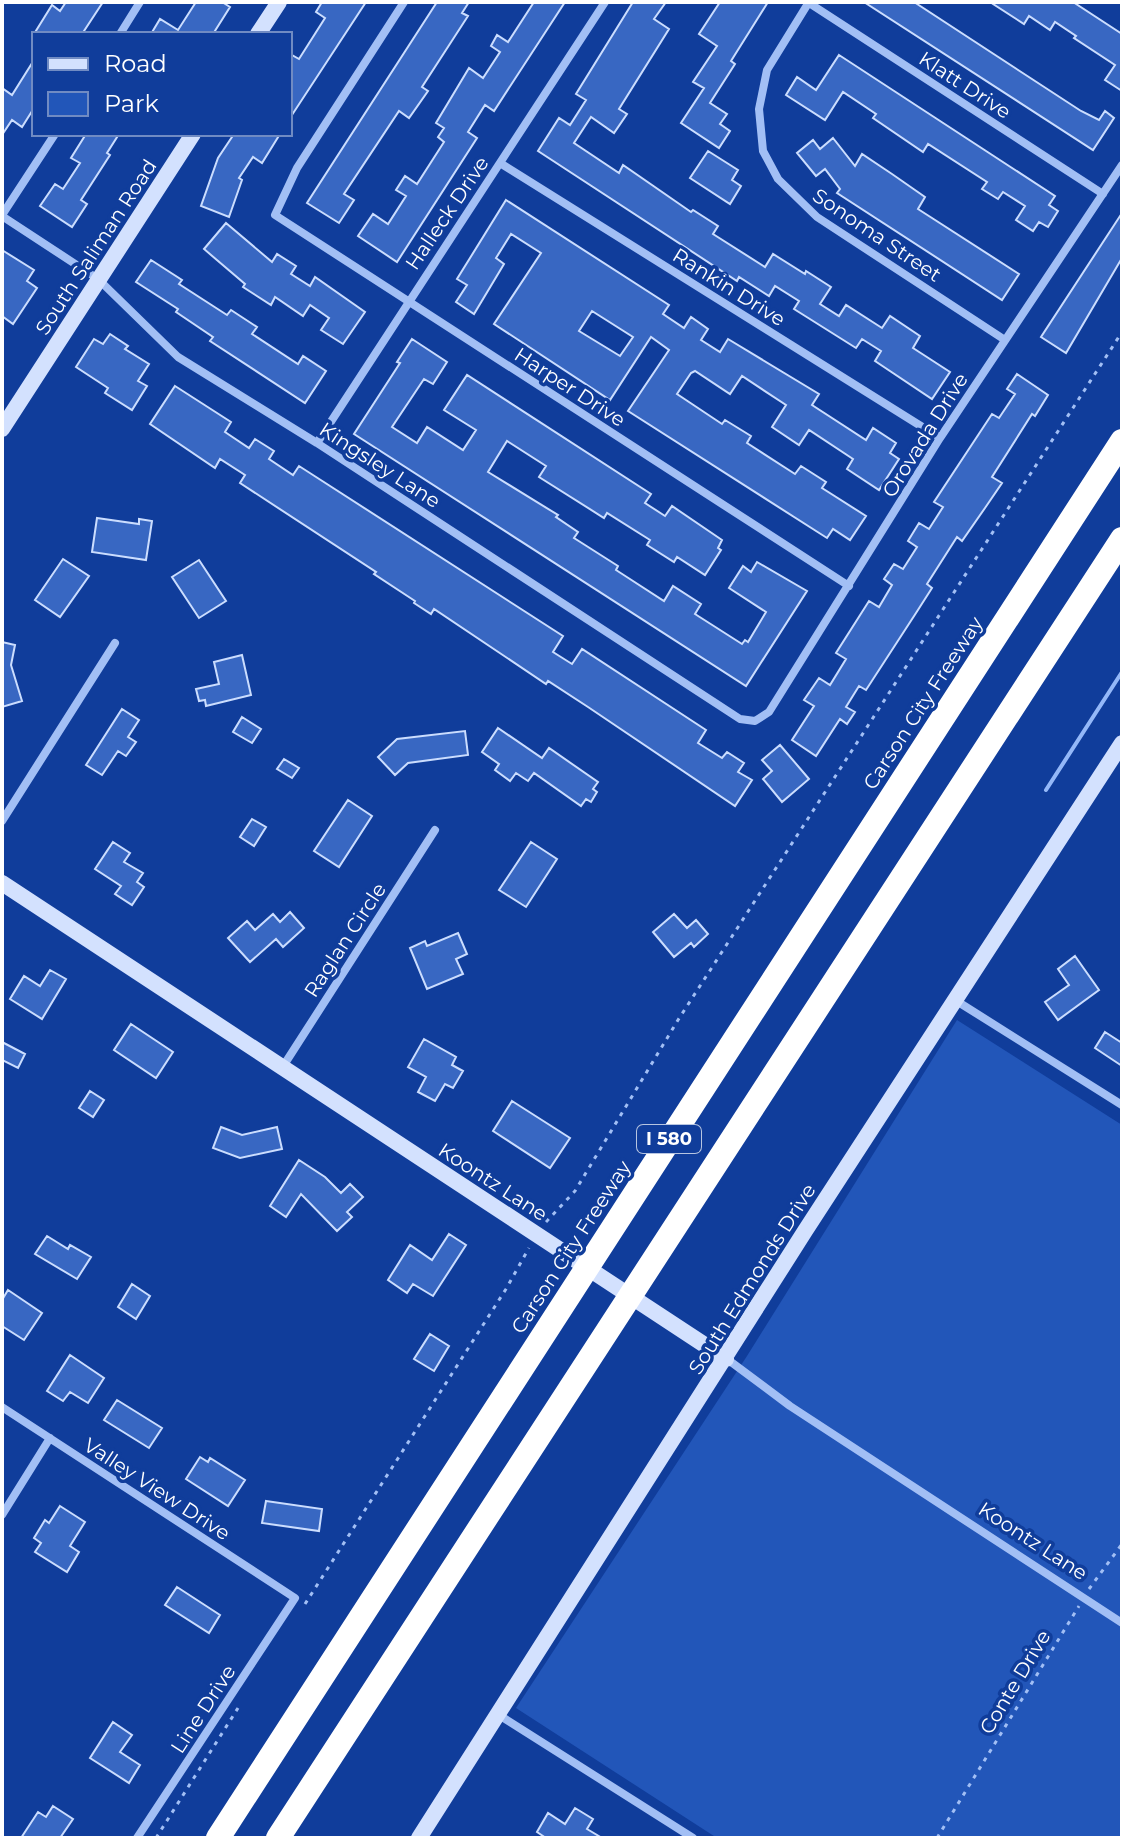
<svg xmlns="http://www.w3.org/2000/svg" width="1124" height="1840" font-family="Montserrat,sans-serif">
	<style>
		.green { fill: #2256b9 }
		.lines { fill: none; stroke-linecap: round; stroke-linejoin: round }
		.stream { stroke: #94b8f8; stroke-width: 4 }
		.building { fill: #3867c2; stroke: #cbddfe; stroke-width: 2; fill-rule: evenodd }
		.path { stroke: #a2bff5; stroke-width: 3; stroke-dasharray: 4 6; stroke-linecap: butt }
		.street { stroke: #a2bff5; stroke-width: 8 }
		.secondary { stroke: #d3e1fe; stroke-width: 16 }
		.highway { stroke: #fff; stroke-width: 24 }
		.labels { text-anchor: middle; stroke-width: 7; stroke-linejoin: round; paint-order: stroke }
		.shield { fill: #103d9b; stroke: #b7c5e1; stroke-width: 2 }
		.shield-label { font-size: 18px; font-weight: bold; fill: #fff }
		.street-label { font-size: 20px; fill: #fff; stroke: #103d9b }
	</style>
	<rect width="100%" height="100%" fill="#103d9b"/>
	<!-- green -->
	<path class="green" d="M957,1020l165,105v713h-405l-201,-130 231,-352z"/>
	<g class="lines">
		<!-- stream -->
		<path class="stream" d="M1046,790l76,-118"/>
	</g>
	<!-- building -->
	<path class="building" d="M66,2h37l-21,32h-48l18,-29 8,6z
		M196,2h26l8,5 -17,27h-62l9,-15 18,11z
		M322,2h44l-76,116v-64l9,5 26,-41 -9,-6z
		M437,2h32l-7,11 6,3 -46,71 6,4 -19,27 -10,-7 -55,83 10,6 -15,23 -32,-20z
		M534,2h31l-71,109 -9,-6 -17,27 9,6 -80,124 -39,-26 15,-22 15,10 18,-28 -10,-6 9,-14 12,8 27,-42 -6,-5 6,-9 -8,-5 33,-55 14,10 17,-26 -9,-6 6,-11 11,7z
		M633,2h33l-12,17 15,10 -50,80 8,5 -13,19 -23,-16 -17,26 45,30 4,-8 68,47 2,-2 25,16 -5,8 52,33 8,-13 32,20 1,-3 25,16 -11,17 19,12 7,-11 36,23 8,-12 30,20 -7,12 37,24 -18,27 -57,-38 6,-10 -19,-12 -6,9 -62,-39 5,-8 -24,-15 -6,10 -30,-19 -2,4 -199,-130 21,-33 11,7 16,-25 -10,-6z
		M720,2h48l-37,59 4,3 -25,39 17,11 -7,10 10,7 -11,17 -38,-25 23,-35 -11,-6 24,-36 -18,-12z
		M864,2h50l167,109 18,9 6,-9 9,7 -21,32z
		M990,2h83l49,32v57l-17,-11 10,-15 -41,-27 2,-2 -21,-14 -5,8 -21,-14 -5,8z
		M839,55l216,141 -6,9 9,6 -10,16 -9,-5 -6,9 -17,-11 9,-14 -22,-14 -5,7 -16,-10 5,-7 -59,-38 -5,8 -50,-34 3,-4 -33,-22 -18,28 -39,-25 11,-18 19,13z
		M34,60v48l-12,19 -10,-7 -10,15v-47l10,7z
		M86,134h33l-12,19 3,2 -29,45 6,4 -15,23 -32,-21 15,-22 8,5 17,-26 -9,-5z
		M234,134h46l-18,29 -9,-6 -14,21 3,2 -13,37 -28,-11 17,-48z
		M833,138l22,28 7,-12 30,20 33,23 -7,12 101,65 -17,26 -165,-107 3,-4 -15,-20 -9,7 -19,-23 16,-13 7,9z
		M708,151l30,19 -6,10 9,6 -11,18 -40,-26z
		M506,200l163,105 -6,9 21,14 7,-11 17,12 -7,11 19,12 8,-13 91,55 -7,11 54,35 7,-12 23,15 -6,10 9,6 -20,31 -32,-21 6,-10 -44,-29 -10,15 -27,-18 14,-22 -44,-29 -12,18 -35,-23 -4,2 -14,21 45,30 3,-4 26,16 -4,7 48,31 6,-8 25,16 -4,6 44,28 -16,24 -17,-11 -6,9 -199,-127 41,-61 -18,-13 -41,63 -116,-76 47,-71 -30,-19 -15,24 8,6 -30,50 -18,-12 11,-17 -10,-6zM592,311l41,26 -13,19 -41,-25z
		M1122,213v45l-56,95 -25,-16z
		M226,223l46,39 5,-8 19,12 -5,8 19,12 5,-9 50,35 -22,32 -22,-14 8,-12 -19,-13 -7,11 -28,-19 -4,8 -28,-18 2,-3 -41,-35z
		M2,250l32,20 -7,11 10,7 -24,36 -11,-8z
		M151,260l31,20 -3,4 48,31 4,-5 26,17 -5,7 46,30 5,-8 23,15 -21,32 -95,-62 3,-4 -37,-25 2,-3 -42,-27z
		M110,334l18,12 -3,3 24,15 -11,17 9,5 -15,24 -27,-17 3,-5 -32,-21 18,-28 9,5z
		M412,339l35,23 -14,22 -9,-5 -32,48 25,16 10,-16 36,23 13,-20 -32,-20 23,-35 184,119 -6,9 20,13 7,-10 50,34 -4,8 3,2 -16,25 -28,-18 -3,5 -27,-17 3,-5 -43,-27 -3,5 -65,-41 7,-11 -39,-25 -19,31 70,43 -2,2 22,15 -4,6 44,28 -2,4 48,31 9,-15 28,18 -6,10 47,30 3,-4 3,2 18,-30 -37,-24 14,-22 8,6 6,-10 50,29 -61,95 -392,-252 46,-71 -3,-1z
		M1017,374l31,21 -13,21 -3,-2 -40,63 10,6 -17,25 -23,33 -5,-4 -30,47 5,4 -16,25 -50,77 -7,-4 -13,21 9,5 -8,12 -7,-5 -24,37 -24,-16 22,-34 -10,-6 15,-22 11,7 16,-26 -10,-6 33,-52 10,6 13,-22 -8,-6 10,-15 9,5 14,-22 -9,-6 11,-18 10,6 14,-22 -9,-5 58,-88 7,4 16,-24 -8,-5z
		M175,386l56,36 -6,10 24,16 6,-9 19,12 -5,8 24,16 6,-9 264,170 -10,16 19,12 10,-15 124,81 -8,13 24,15 5,-6 17,11 -6,9 14,8 -17,26 -147,-99 -40,-26 -2,3 -112,-75 -3,5 -17,-11 1,-2 -41,-27 2,-2 -136,-89 5,-8 -25,-16 -5,9 -65,-44z
		M97,518l42,6v-5l13,2 -6,39 -54,-8z
		M63,559l26,17 -29,41 -25,-17z
		M199,560l27,41 -27,17 -27,-41z
		M2,642l13,3 -4,20 11,36 -20,6z
		M242,655l9,40 -45,11 -1,-6 -6,1 -3,-12 23,-5 -5,-22z
		M122,709l17,11 -11,17 8,5 -10,14 -8,-5 -16,24 -16,-10z
		M242,717l19,12 -9,14 -19,-11z
		M498,728l44,30 7,-10 49,34 -5,7 4,3 -6,10 -5,-3 -5,7 -47,-33 -6,8 -12,-8 -6,8 -15,-11 4,-6 -17,-12z
		M465,731l3,24 -60,8 -13,12 -17,-18 19,-18z
		M780,745l29,34 -27,23 -19,-23 9,-8 -10,-11z
		M284,759l15,9 -7,10 -15,-9z
		M348,800l24,16 -33,51 -25,-16z
		M252,819l14,8 -12,19 -14,-9z
		M113,842l17,11 -6,9 19,11 -6,9 7,5 -12,18 -17,-11 6,-8 -26,-17z
		M531,842l26,17 -31,48 -27,-17z
		M290,912l14,16 -21,19 -7,-8 -26,23 -22,-24 19,-17 8,9 18,-16 7,8z
		M674,914l13,14 9,-8 12,14 -14,13 -3,-4 -17,14 -21,-25z
		M458,933l9,21 -11,5 7,15 -36,15 -17,-41 15,-7 2,5z
		M1075,956l24,34 -41,30 -13,-18 24,-17 -11,-16z
		M50,970l16,9 -24,40 -32,-20 14,-23 16,10z
		M131,1024l42,28 -17,26 -42,-28z
		M1105,1032l17,11v23l-27,-18z
		M424,1039l32,18 -4,8 11,6 -10,17 -8,-4 -10,17 -17,-9 8,-15 -18,-10z
		M2,1042l23,12 -7,14 -16,-8z
		M90,1091l14,9 -11,17 -14,-9z
		M512,1101l58,37 -20,30 -57,-37z
		M221,1127l21,8 35,-8 5,22 -42,9 -27,-10z
		M299,1160l26,17 16,16 9,-9 13,13 -16,15 5,5 -15,14 -36,-37 -15,23 -16,-11z
		M449,1234l17,11 -33,51 -20,-12 -6,9 -19,-13 22,-35 22,15z
		M47,1236l21,13 2,-4 21,12 -14,22 -42,-25z
		M132,1284l18,12 -14,23 -18,-12z
		M8,1290l34,23 -18,27 -22,-14v-26z
		M430,1334l19,12 -15,25 -20,-12z
		M70,1355l34,23 -16,25 -18,-11 -7,9 -16,-10z
		M117,1400l45,28 -13,20 -45,-28z
		M200,1457l8,5 2,-4 35,22 -17,26 -42,-27z
		M266,1501l56,8 -3,22 -57,-8z
		M60,1506l25,16 -15,24 9,6 -12,20 -32,-20 6,-9 -7,-5 11,-18 4,3z
		M177,1587l43,28 -11,18 -44,-28z
		M113,1722l19,13 -12,17 20,13 -11,18 -39,-25z
		M53,1806l20,13 -13,19h-39l17,-26 8,5z
		M575,1808l18,11 -6,10 15,9h-56l-9,-6 11,-19 17,11z"/>
	<g class="lines">
		<!-- path -->
		<path class="path" d="M546,1222l29,-31 103,-171 444,-688
			M1089,1589l33,-45
			M305,1604l201,-315 23,-41
			M156,1838l82,-130
			M937,1838l142,-232"/>
		<!-- street -->
		<path class="street" d="M404,2l-107,166 -22,47 574,371
			M809,2l-42,68 -8,39 4,42 15,28 39,38 188,123
			M809,3l294,191
			M120,34l20,-32
			M500,163l440,275
			M2,215l53,-81
			M2,216l96,63 80,78 139,86 423,276 15,2 14,-9 171,-274 182,-273
			M317,443l288,-441
			M2,821l113,-178
			M955,1000l167,105
			M282,1068l153,-238
			M727,1359l63,47 332,217
			M2,1407l293,191 -158,240
			M2,1515l48,-77
			M499,1715l194,123"/>
		<!-- secondary -->
		<path class="secondary" d="M258,34l21,-32
			M2,429l191,-295
			M2,883l724,476
			M419,1838l386,-607 317,-488"/>
		<!-- highway -->
		<path class="highway" d="M218,1838l904,-1397
			M278,1838l844,-1299"/>
	</g>
	<g class="labels">
		<!-- shield labels -->
		<rect class="shield" x="637" y="1125" width="64" height="28" rx="6"/>
		<g class="shield-label">
			<text x="669" y="1145">I 580</text>
		</g>
		<!-- street labels -->
		<g class="street-label">
			<text transform="translate(965 85) rotate(33)" y="7">Klatt Drive</text>
			<text transform="translate(447 213) rotate(-56)" y="7">Halleck Drive</text>
			<text transform="translate(877 235) rotate(34)" y="7">Sonoma Street</text>
			<text transform="translate(96 247) rotate(-57)" y="7">South Saliman Road</text>
			<text transform="translate(729 287) rotate(32)" y="7">Rankin Drive</text>
			<text transform="translate(570 387) rotate(33)" y="7">Harper Drive</text>
			<text transform="translate(925 435) rotate(-58)" y="7">Orovada Drive</text>
			<text transform="translate(380 465) rotate(33)" y="7">Kingsley Lane</text>
			<text transform="translate(923 703) rotate(-57)" y="7">Carson City Freeway</text>
			<text transform="translate(345 940) rotate(-57)" y="7">Raglan Circle</text>
			<text transform="translate(493 1182) rotate(33)" y="7">Koontz Lane</text>
			<text transform="translate(571 1247) rotate(-57)" y="7">Carson City Freeway</text>
			<text transform="translate(752 1279) rotate(-58)" y="7">South Edmonds Drive</text>
			<text transform="translate(157 1489) rotate(33)" y="7">Valley View Drive</text>
			<text transform="translate(1033 1541) rotate(33)" y="7">Koontz Lane</text>
			<text transform="translate(1015 1682) rotate(-59)" y="7">Conte Drive</text>
			<text transform="translate(203 1709) rotate(-57)" y="7">Line Drive</text>
		</g>
	</g>
	<!-- border -->
	<rect width="1124" height="1840" fill="none" stroke="#ffffff" stroke-width="8"/>
	<!-- legend -->
	<rect x="32" y="32" width="260" height="104" fill="#103d9b" stroke="#708bc3" stroke-width="2"/>
	<rect x="48" y="58" width="40" height="12" fill="#d3e1fe" stroke="#708bc3" stroke-width="2"/>
	<text x="104" y="72" font-size="24" fill="#ffffff">Road</text>
	<rect x="48" y="92" width="40" height="24" fill="#2256b9" stroke="#708bc3" stroke-width="2"/>
	<text x="104" y="112" font-size="24" fill="#ffffff">Park</text>
</svg>
